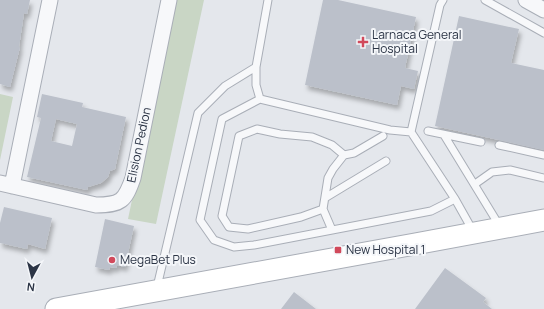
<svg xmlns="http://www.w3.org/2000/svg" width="544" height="309" font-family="Manrope,sans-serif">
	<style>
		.green { fill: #c9d6c5 }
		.building { fill: #bbc0ca; fill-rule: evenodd; filter: url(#shadow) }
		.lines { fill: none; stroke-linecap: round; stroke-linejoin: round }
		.lane-casing { stroke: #a9aeb7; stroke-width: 9 }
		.street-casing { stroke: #a9aeb7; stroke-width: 17 }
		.secondary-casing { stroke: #a9aeb7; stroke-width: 23 }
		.lane { stroke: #f7f8fa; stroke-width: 7 }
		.street { stroke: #f7f8fa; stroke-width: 15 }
		.secondary { stroke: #fff; stroke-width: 21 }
		.poi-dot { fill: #d1495b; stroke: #f4f6f9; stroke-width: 1.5 }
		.labels { text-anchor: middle; stroke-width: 4; stroke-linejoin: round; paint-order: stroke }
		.poi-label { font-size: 12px; fill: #2b3445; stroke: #f4f6f9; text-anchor: start }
		.street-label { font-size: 12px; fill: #2b3445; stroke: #f4f6f9 }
	</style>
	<defs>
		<filter id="shadow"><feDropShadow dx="2.5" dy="4.5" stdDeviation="2" flood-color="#0004"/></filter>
	</defs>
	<rect width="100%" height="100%" fill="#e4e7ec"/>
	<!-- green -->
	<path class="green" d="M174,0h30l-48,224 -28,-5z
		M0,94l13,3 -13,63z"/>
	<!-- building -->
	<path class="building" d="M0,0h30l-3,14 -3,-1 -5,34h1l-10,40 -10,-3z
		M323,0h15l78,17 -11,51 13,3 -4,18 -13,-3 -4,19 -92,-20z
		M459,16l60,13 -8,34 33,7v80l-109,-24z
		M42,94l41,9 -1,4 44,10 -11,52 -5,2 -2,6 -7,6 -13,4 -1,3 -60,-13 14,-59 -4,-1zM56,119l21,5 -5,22 -21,-5z
		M4,207l48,11 -7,31 -17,-5 -1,5 -27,-6v-20z
		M105,219l29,7 -9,41 -8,-2 -1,3 -6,-1 -1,3 -14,-3z
		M445,268l41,30 -3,4 9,7h-77z
		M294,292l22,17h-35z"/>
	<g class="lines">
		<defs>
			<path id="lane" d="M443,0l-3,5 -29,127 44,67 18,32
				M485,0l59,33
				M256,67v18l4,14
				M428,131l53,11
				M411,132l-21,-2 -130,-31 -38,20 -22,101 14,20 20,7 20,-2 177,-34 24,-12
				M444,135l55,90
				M499,145l45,10
				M475,184l17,-12 18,-2 34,8
				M325,198l61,-37
				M323,209l-22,8 -53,12 -19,-2 -7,-11 17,-80 18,-7 23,5 32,3 20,8 12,10
				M332,230l-9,-21 5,-31 5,-9 11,-14 10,-2 29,-17
				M157,287l41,-174 27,-27 31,-19 12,-67"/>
			<path id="street" d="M526,0l18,10
				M0,183l96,22c25,0 29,-4 37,-27l36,-178
				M12,186l38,-186"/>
			<path id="secondary" d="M56,309l359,-65 129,-24"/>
		</defs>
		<!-- lane casing -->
		<use href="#lane" class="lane-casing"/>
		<!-- street casing -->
		<use href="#street" class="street-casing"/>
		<!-- secondary casing -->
		<use href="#secondary" class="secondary-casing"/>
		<!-- lane -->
		<use href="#lane" class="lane"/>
		<!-- street -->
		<use href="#street" class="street"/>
		<!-- secondary -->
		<use href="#secondary" class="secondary"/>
	</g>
	<!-- markers -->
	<g class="poi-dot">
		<path d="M361 36h4v4h4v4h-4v4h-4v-4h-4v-4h4z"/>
		<rect x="334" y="246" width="8" height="8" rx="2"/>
		<circle cx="112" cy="260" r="4"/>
	</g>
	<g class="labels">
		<!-- poi labels -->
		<g class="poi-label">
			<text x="372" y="39">Larnaca General<tspan x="372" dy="14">Hospital</tspan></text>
			<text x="346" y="254">New Hospital 1</text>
			<text x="120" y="264">MegaBet Plus</text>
		</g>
		<!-- street labels -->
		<g class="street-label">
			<text transform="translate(139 145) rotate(-78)" y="4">Elision Pedion</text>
		</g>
	</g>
	<!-- north arrow -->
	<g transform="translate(32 277) rotate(187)" stroke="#f4f6f9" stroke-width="3" paint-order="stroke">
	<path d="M0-3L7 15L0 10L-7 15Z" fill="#2b3445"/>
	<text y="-6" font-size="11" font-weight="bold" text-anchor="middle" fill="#2b3445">N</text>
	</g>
</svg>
